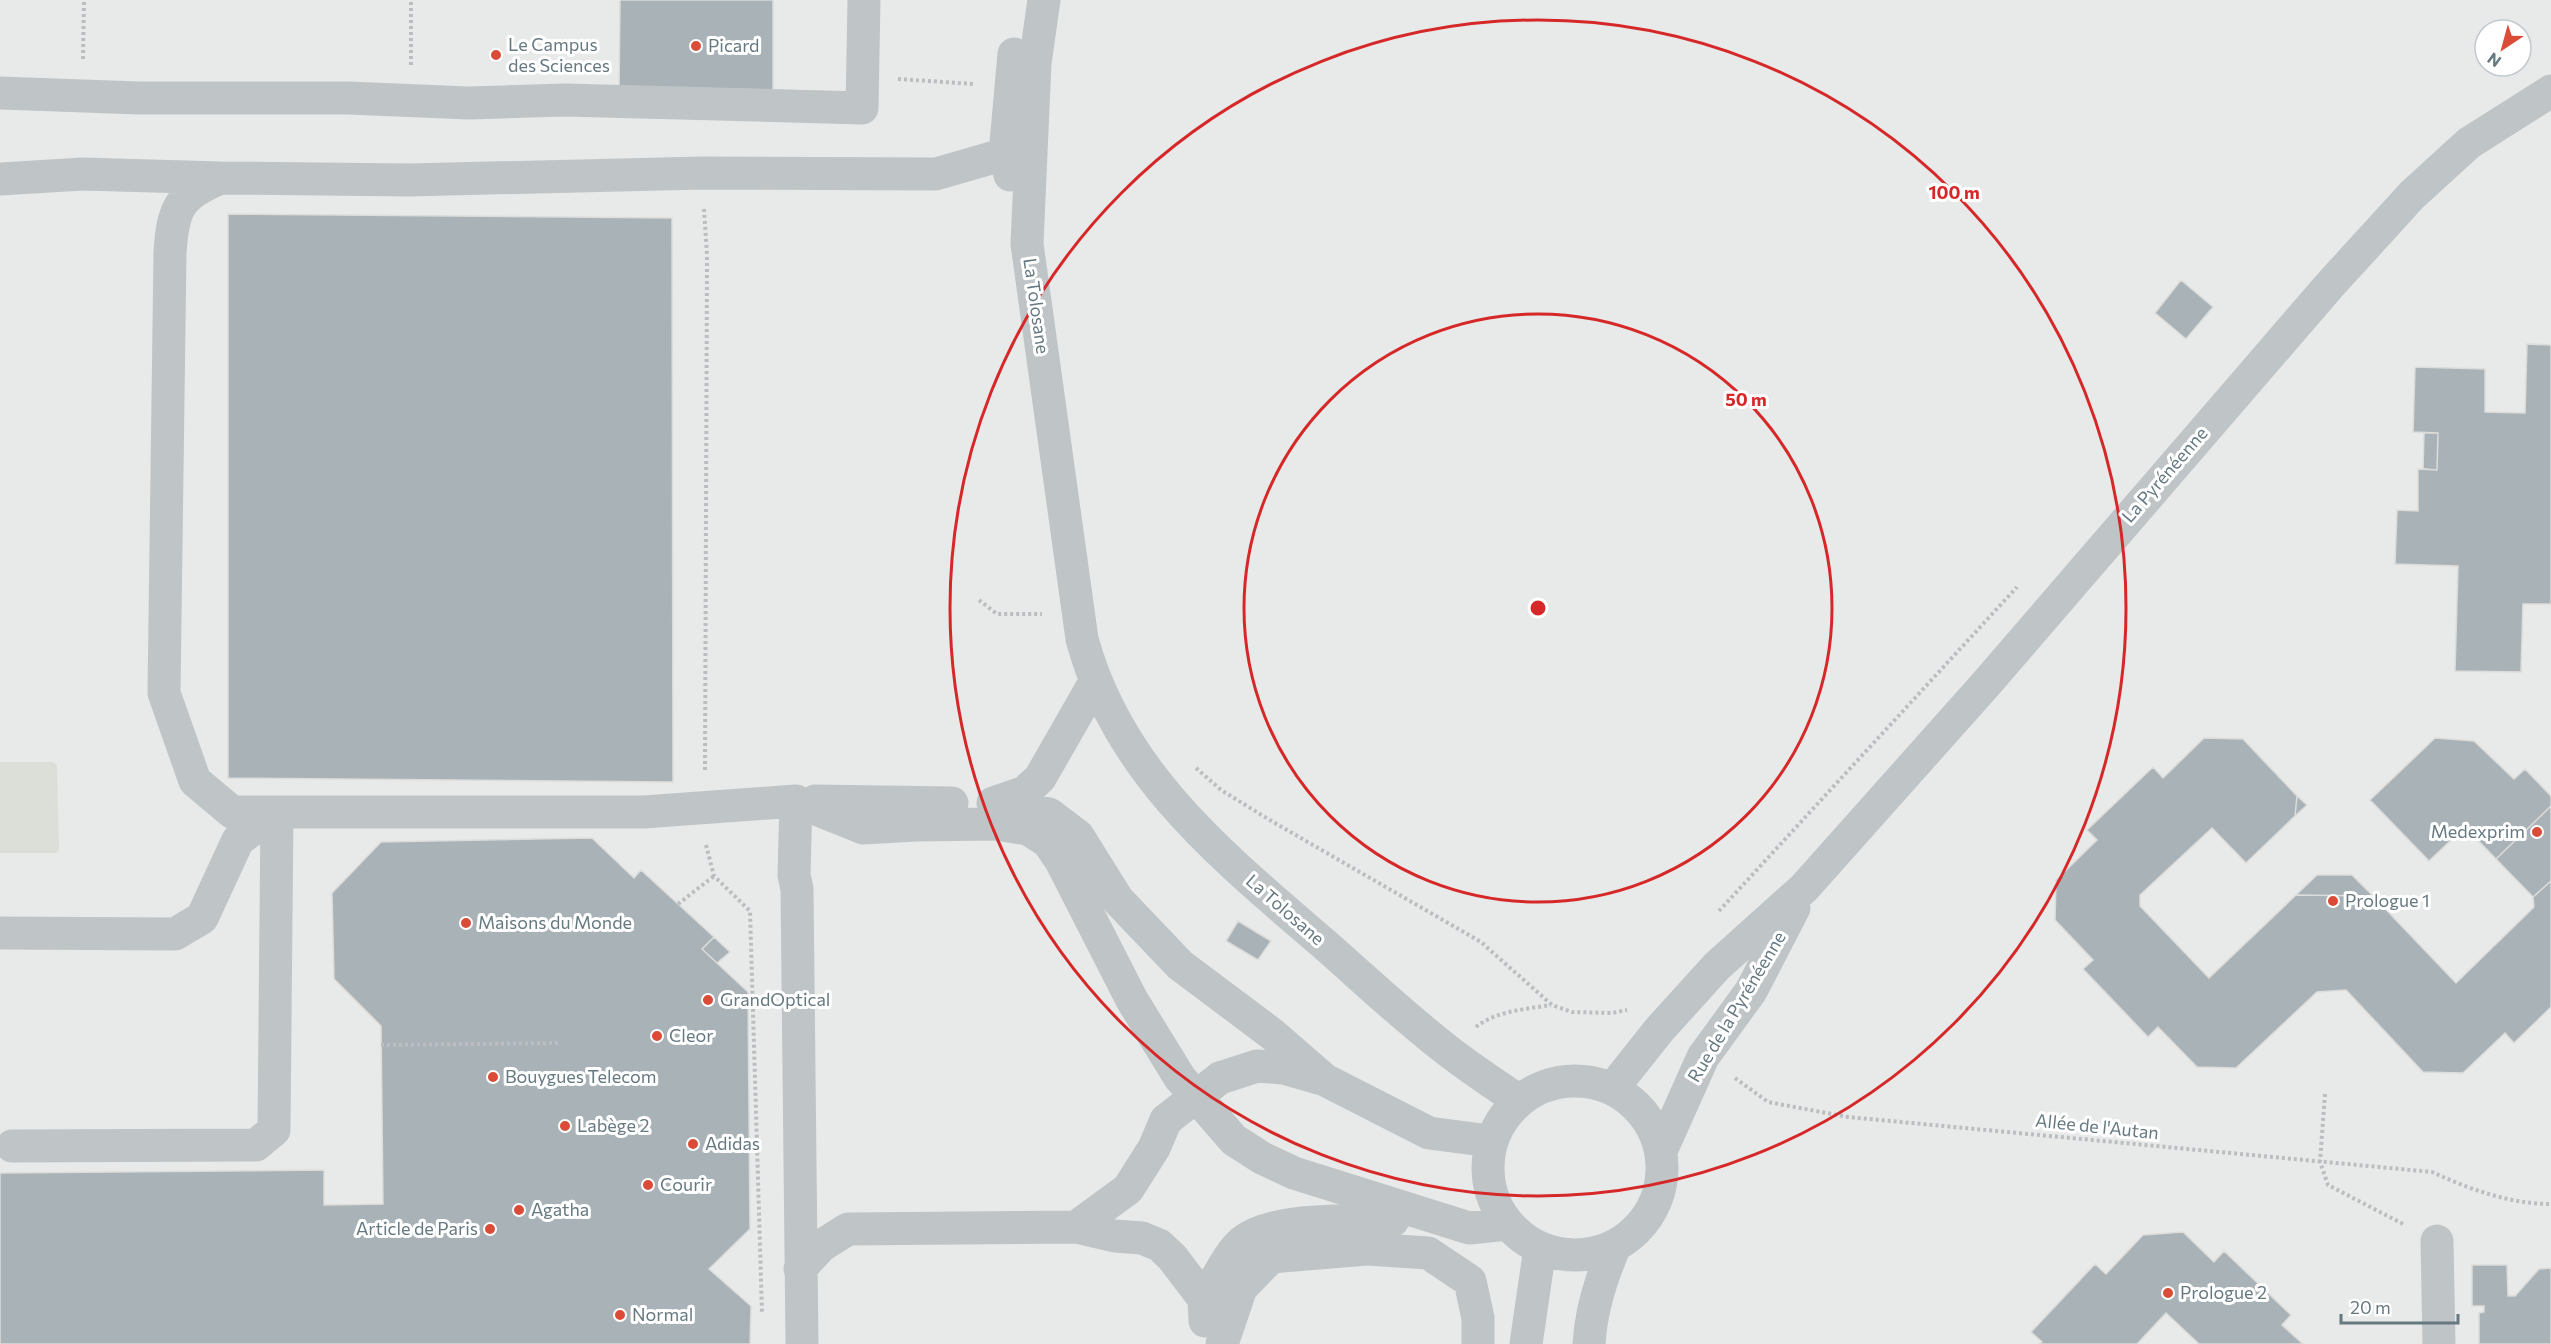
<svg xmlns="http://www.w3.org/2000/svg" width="2551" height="1344" font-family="Commissioner,sans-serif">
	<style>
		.built { fill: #e8eae9; fill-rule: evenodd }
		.green { fill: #dbdfd7 }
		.building { fill: #a9b3b7; stroke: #dcdcda; stroke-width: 1.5 }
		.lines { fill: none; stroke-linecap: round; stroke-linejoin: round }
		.path { stroke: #babec0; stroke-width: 4; stroke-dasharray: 3 3; stroke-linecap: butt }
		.minor { stroke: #bfc5c7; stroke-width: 33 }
		.minor-bridge { stroke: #bfc5c7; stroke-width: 33 }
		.ring { fill: none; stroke: #d62828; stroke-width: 3 }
		.poi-dot { fill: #da4b38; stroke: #fff; stroke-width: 2 }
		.labels { text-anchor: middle; stroke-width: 6; stroke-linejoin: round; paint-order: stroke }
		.poi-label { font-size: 18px; fill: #667981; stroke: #fff; text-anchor: start }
		.street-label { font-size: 18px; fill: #667981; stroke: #fff }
		.centre { fill: #d62828; stroke: #fff; stroke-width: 3 }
		.ring-label { font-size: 18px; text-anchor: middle; font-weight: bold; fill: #d62828; stroke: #fff; stroke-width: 6; stroke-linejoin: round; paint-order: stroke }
	</style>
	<rect width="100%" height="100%" fill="#fafaf8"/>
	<!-- built -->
	<path class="built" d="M0,0h2551v1344h-2551zM2485,30h36v36h-36z"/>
	<!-- green -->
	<path class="green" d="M0,762h53l4,3 2,85 -3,3h-56z"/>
	<!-- building -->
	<path class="building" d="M620,0h153v93l-154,-1z
		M228,214l444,4 1,564 -445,-4z
		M2181,280l32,27 -27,32 -31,-26z
		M2527,344l24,1v259h-28l-2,68 -66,-1 3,-105 -63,-2 2,-54 21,1v-42l19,1 1,-37 -25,-1 2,-65 70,2v43l40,1z
		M2424,433h14l-1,37 -14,-1z
		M2204,738l39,1 54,57 -2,20 -49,47 -34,-35 -72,67v11l69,72 87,-83 77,1 83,87 78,-76 -1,-10 -68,-70 -36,34 -59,-61 65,-62 39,3 40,38 11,-10 26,27v211l-37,36 -9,-10 -42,40 -40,-1 -77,-82 -29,2 -81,76 -39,-1 -39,-40 -10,10 -65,-68 10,-9 -38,-40 1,-40 41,-40 -10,-10 66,-63 10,11z
		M2297,796l10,9 -12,11z
		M2551,806v75l-18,16 -37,-38z
		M592,838l42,40 7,-8 73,67 -12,12 46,43 2,237 -41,40 42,37 -1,38h-750v-171l324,-3v35l59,-1 -2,-178 -47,-47 -2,-86 49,-51z
		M2317,875h35l21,21 -77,-1z
		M1238,921l33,20 -13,19 -32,-19z
		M714,937l16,15 -13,11 -15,-14z
		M2183,1232l31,30 10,-11 67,64 -9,10 21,19h-104l-33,-31 -29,31h-98l3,-2 -11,-10 64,-68 11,10 37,-39z
		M2472,1265h35l1,31h7l24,-27 12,-1v76h-72v-31l5,-1v-6h-12z"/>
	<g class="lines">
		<!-- path -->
		<path class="path" d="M83,59l1,-59
			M411,65v-65
			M898,79l76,5
			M704,209l3,46 -2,516
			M979,600l18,14h45
			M1196,768l25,22 52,32 208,120 71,63 20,7 40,1 15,-3
			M706,845l8,31 36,35 12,402
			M678,904l36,-28
			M1719,911l298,-324
			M1476,1027c20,-16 50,-18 75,-22
			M381,1045l178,-2
			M1735,1078l33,24 80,15 584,55c37,17 78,32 119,32
			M2325,1094l-5,68 8,23 77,40"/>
		<!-- minor -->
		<path class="minor" d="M1044,0l-9,63 -8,181 55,395c36,134 141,218 241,304 41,36 81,74 124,107 23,18 47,34 71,50
			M0,93l139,5h209l121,5 96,-3 297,8 2,-108
			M1010,175l-5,-21 9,-100
			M0,179l83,-5 138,4
			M796,801l67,27 53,-3 80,-1 32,5 20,13 13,19 71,139 48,78 54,62 28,18 32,15 175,55 39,-4
			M815,801l137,2
			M993,803l32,-11 15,-14 55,-96
			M1001,805l48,9 29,22 40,64 62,65 92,69 53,46
			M0,933l175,1 27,-16 36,-78 39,-28h367l152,-11 -2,74 3,14 5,455
			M1220,1078l37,-12 26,2 42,12 104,53 61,8
			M1488 1168a87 87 0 1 1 174 0a87 87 0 1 1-174 0Z
			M1613,1088l46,-58 58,-64 87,-78 181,-203 344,-399 83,-91 57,-52 82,-52
			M12,1146l244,-1 18,-15 3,-318h-45l-37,-31 -31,-88 6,-441c3,-44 9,-57 51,-74l188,2 293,-7 234,1 69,-20
			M1661,1151l42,-94 48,-66 43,-83
			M1076,1227l39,9 27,2 17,7 13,12 32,42 1,22
			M2437,1241l2,103
			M800,1269l21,-23 27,-17 228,-2 52,-38 26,-41 12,-28
			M1204,1299c12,-17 23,-44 38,-57 31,-26 111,-20 151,-22l6,-14
			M1222,1344l19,-56 30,-31 96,-8 61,4 42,28 8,37v26
			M1526,1344l14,-96
			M1589,1344c2,-35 12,-66 26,-98"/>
		<!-- minor-bridge -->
		<path class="minor-bridge" d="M1166,1120l54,-42"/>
	</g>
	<!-- distance rings -->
	<g class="ring">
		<circle cx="1538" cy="608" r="294"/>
		<circle cx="1538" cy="608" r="588"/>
	</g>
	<!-- markers -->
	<g class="poi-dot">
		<circle cx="696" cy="46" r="6"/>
		<circle cx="496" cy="55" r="6"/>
		<circle cx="2537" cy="832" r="6"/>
		<circle cx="2333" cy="901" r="6"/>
		<circle cx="466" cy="923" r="6"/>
		<circle cx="708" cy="1000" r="6"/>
		<circle cx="657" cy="1036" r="6"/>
		<circle cx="493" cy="1077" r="6"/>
		<circle cx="565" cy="1126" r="6"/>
		<circle cx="693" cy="1144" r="6"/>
		<circle cx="648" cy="1185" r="6"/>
		<circle cx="519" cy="1210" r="6"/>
		<circle cx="490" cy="1229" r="6"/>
		<circle cx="2168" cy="1293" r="6"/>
		<circle cx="620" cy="1315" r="6"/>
	</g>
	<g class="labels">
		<!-- poi labels -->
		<g class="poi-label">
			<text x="508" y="51">Le Campus<tspan x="508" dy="21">des Sciences</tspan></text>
			<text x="708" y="52">Picard</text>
			<text x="2525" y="838" text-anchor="end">Medexprim</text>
			<text x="2345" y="907">Prologue 1</text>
			<text x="478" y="929">Maisons du Monde</text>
			<text x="720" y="1006">GrandOptical</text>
			<text x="669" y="1042">Cleor</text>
			<text x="505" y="1083">Bouygues Telecom</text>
			<text x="577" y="1132">Labège 2</text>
			<text x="705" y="1150">Adidas</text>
			<text x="660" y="1191">Courir</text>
			<text x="531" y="1216">Agatha</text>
			<text x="478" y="1235" text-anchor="end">Article de Paris</text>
			<text x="2180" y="1299">Prologue 2</text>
			<text x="632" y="1321">Normal</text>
		</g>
		<!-- street labels -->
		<g class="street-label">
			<text transform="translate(1036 306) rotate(82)" y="6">La Tolosane</text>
			<text transform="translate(2165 475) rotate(-49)" y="6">La Pyrénéenne</text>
			<text transform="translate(1285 910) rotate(41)" y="6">La Tolosane</text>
			<text transform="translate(1737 1007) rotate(-59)" y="6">Rue de la Pyrénéenne</text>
			<text transform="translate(2097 1127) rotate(6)" y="6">Allée de l'Autan</text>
		</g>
	</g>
	<circle cx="1538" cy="608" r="9" class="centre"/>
	<g class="ring-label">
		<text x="1954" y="199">100 m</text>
		<text x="1746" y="406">50 m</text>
	</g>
	<!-- north arrow -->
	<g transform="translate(2503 48) rotate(216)"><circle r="28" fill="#ffffff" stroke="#c2c9cd" stroke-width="1.5"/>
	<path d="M0-4.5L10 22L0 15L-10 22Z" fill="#da4b38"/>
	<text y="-9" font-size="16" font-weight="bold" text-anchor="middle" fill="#667981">N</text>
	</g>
	<!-- scale -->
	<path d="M2341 1314v9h117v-9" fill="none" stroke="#667981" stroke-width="3"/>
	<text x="2350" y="1314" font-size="18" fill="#667981" stroke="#ffffff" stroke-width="4.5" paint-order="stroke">20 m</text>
</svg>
